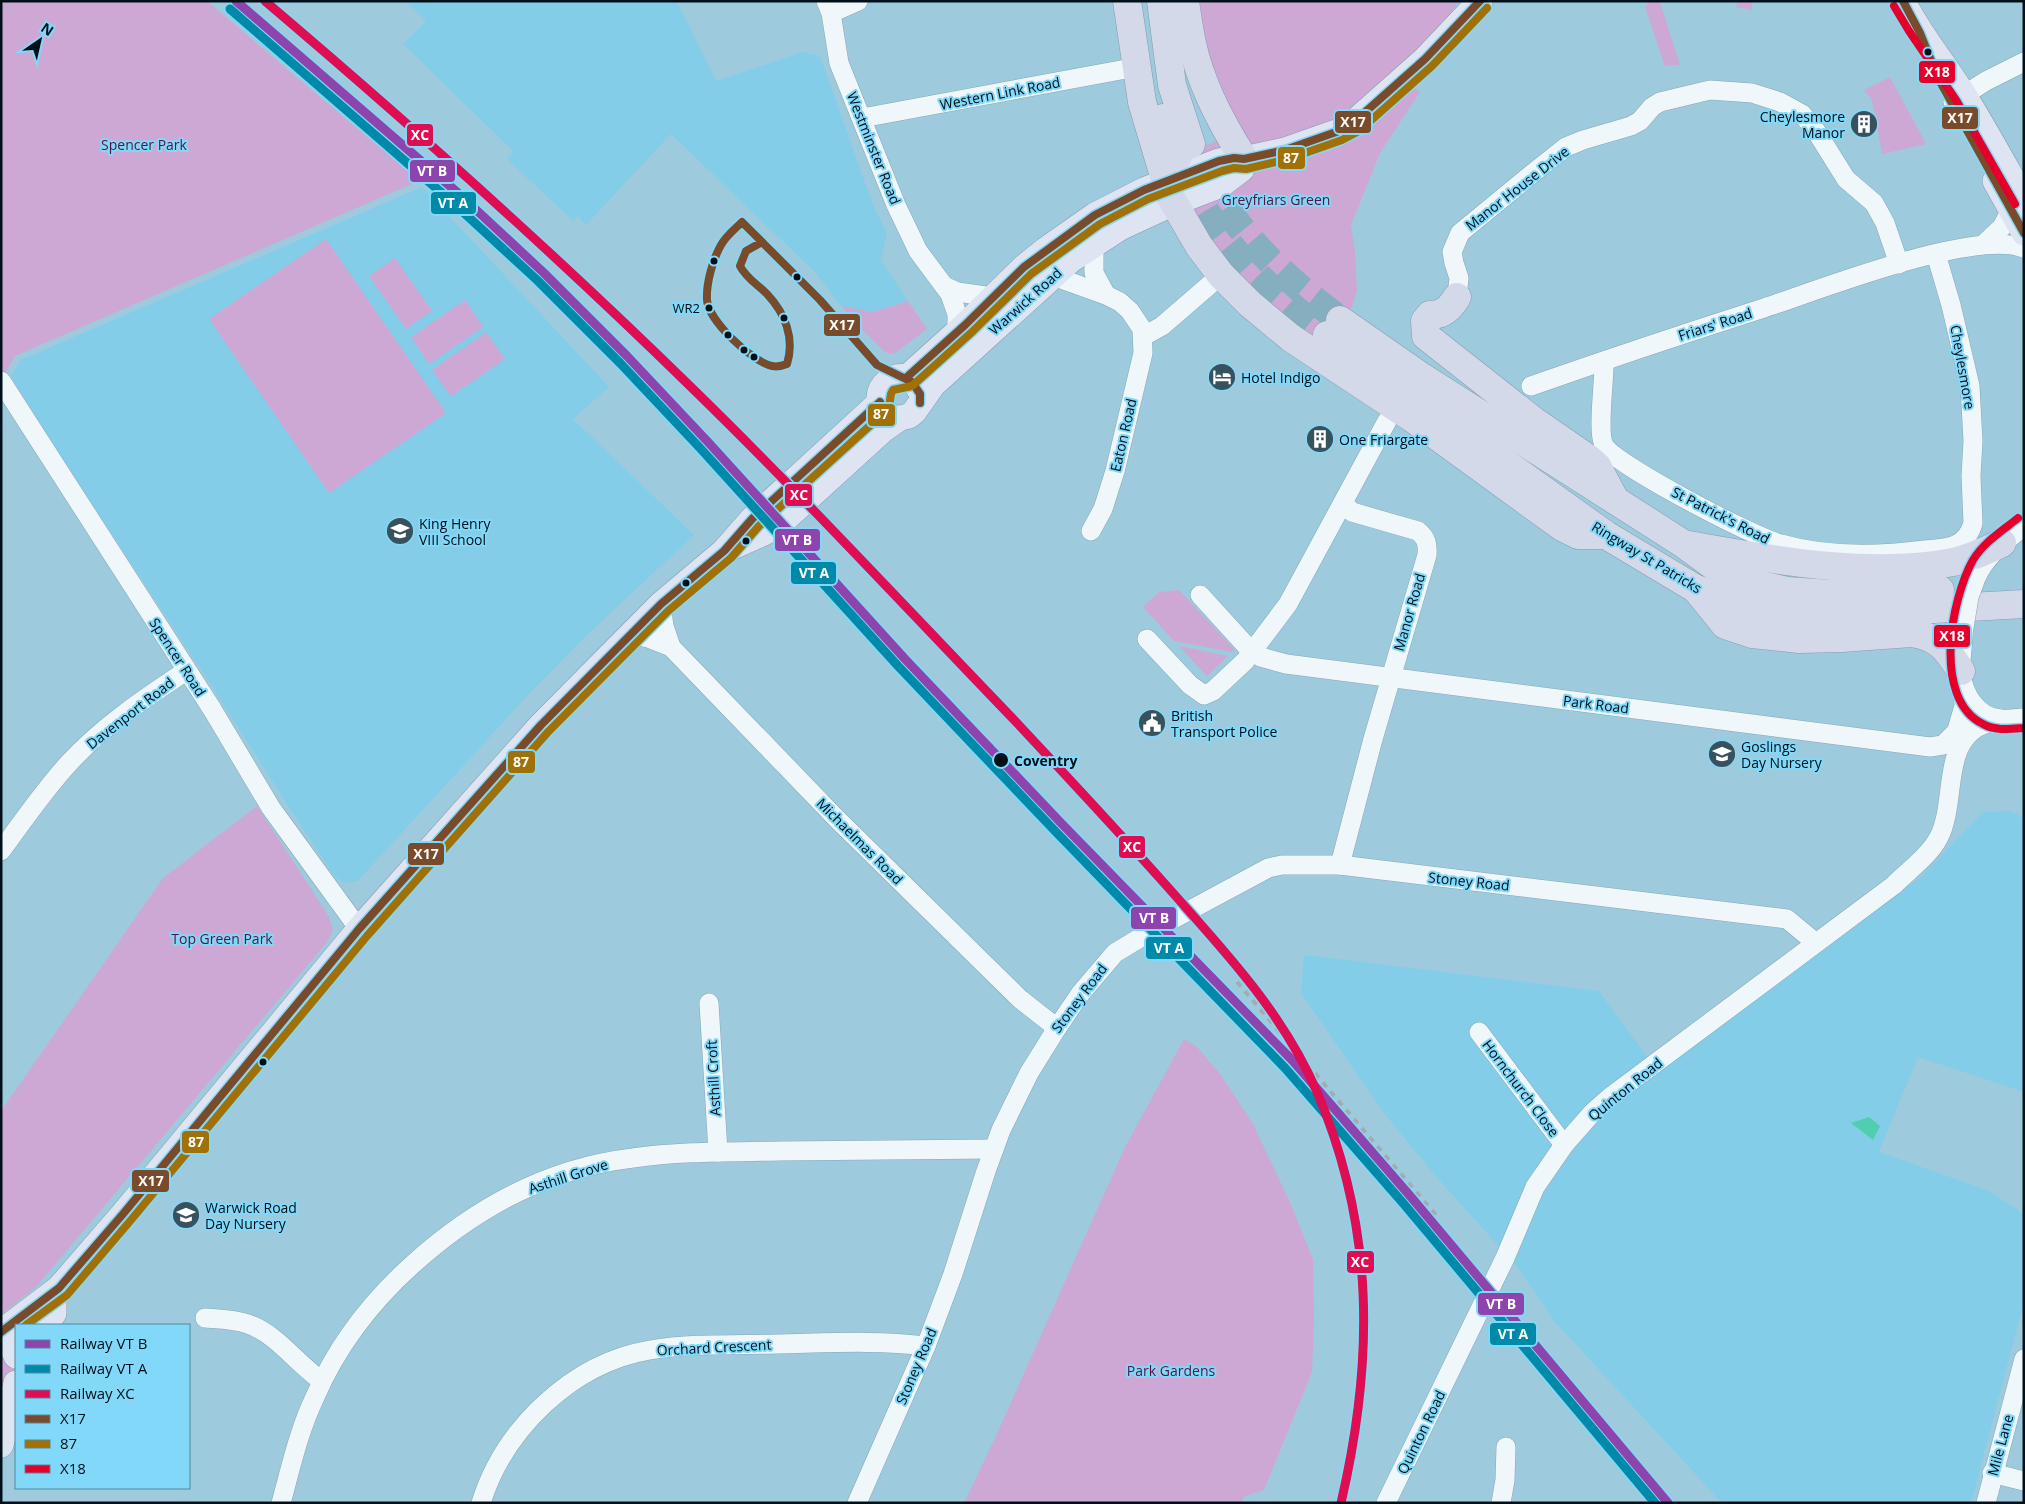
<svg xmlns="http://www.w3.org/2000/svg" width="2025" height="1504" font-family="'Open Sans',sans-serif">
	<style>
		.built { fill: #83cde9 }
		.green { fill: #cea8d4 }
		.water { fill: #4fcfad }
		.lines { fill: none; stroke-linecap: round; stroke-linejoin: round }
		.highway-tunnel { stroke: #85afbf; stroke-width: 28; stroke-dasharray: 28 14; stroke-linecap: butt }
		.minor-casing { stroke: #84a8b6; stroke-width: 20 }
		.major-casing { stroke: #859ab1; stroke-width: 26 }
		.highway-casing { stroke: #859ab1; stroke-width: 29 }
		.minor { stroke: #f0f7fa; stroke-width: 19 }
		.major { stroke: #dee4f1; stroke-width: 25 }
		.highway { stroke: #d3d9e9; stroke-width: 28 }
		.rail { stroke: #a3acb0; stroke-width: 4; stroke-dasharray: 6 6; stroke-linecap: butt }
		.minor-bridge-casing { stroke: #84a8b6; stroke-width: 20; stroke-linecap: butt }
		.minor-bridge { stroke: #f0f7fa; stroke-width: 19 }
		.bus-1-casing { stroke: #82d8f8; stroke-width: 11 }
		.bus-2-casing { stroke: #82d8f8; stroke-width: 11 }
		.bus-3-casing { stroke: #82d8f8; stroke-width: 11 }
		.bus-1 { stroke: #7a4b2a; stroke-width: 8 }
		.bus-2 { stroke: #a17108; stroke-width: 8 }
		.bus-3 { stroke: #e4002b; stroke-width: 8 }
		.rail-1-casing { stroke: #82d8f8; stroke-width: 12 }
		.rail-2-casing { stroke: #82d8f8; stroke-width: 12 }
		.rail-3-casing { stroke: #82d8f8; stroke-width: 12 }
		.rail-1 { stroke: #8e44ad; stroke-width: 9 }
		.rail-2 { stroke: #008aaa; stroke-width: 9 }
		.rail-3 { stroke: #df0d52; stroke-width: 9 }
		.bus-dot { fill: #000f18; stroke: #82d8f8; stroke-width: 2 }
		.labels { text-anchor: middle; dominant-baseline: central; stroke-width: 4; stroke-linejoin: round; paint-order: stroke }
		.bus-label { font-size: 13px; fill: #000f18; stroke: #82d8f8; text-anchor: end }
		.street-label { font-size: 14px; fill: #000f18; stroke: #82d8f8 }
		.poi-label { font-size: 14px; fill: #000f18; stroke: #82d8f8; text-anchor: start }
		.park-label { font-size: 14px; fill: #561340; stroke: #82d8f8 }
		.stop-label { font-size: 14px; font-weight: bold; fill: #000f18; stroke: #82d8f8; text-anchor: start }
		.line-badge { stroke: #82d8f8; stroke-width: 2 }
		.badge-label { font-size: 14px; text-anchor: middle; font-weight: bold; fill: #fff }
	</style>
	<rect width="100%" height="100%" fill="#9dcbdd"/>
	<g class="built">
		<polygon points="406,1 676,1 689,25 716,81 802,52 820,56 873,205 887,233 881,260 908,301 872,312 841,306 816,273 671,134 586,225 578,216 573,221 507,159 514,152 403,44 426,21"/>
		<polygon points="422,187 609,387 573,419 694,535 586,636 529,694 366,872 357,881 345,883 335,877 291,810 202,671 53,444 11,376 21,360"/>
		<polygon points="2010,811 2024,818 2024,1092 1918,1057 1879,1152 1987,1190 2024,1214 2024,1302 1971,1503 1722,1503 1555,1322 1519,1269 1432,1172 1384,1113 1301,993 1304,955 1599,991 1656,1069 1821,947 1922,876 1983,812"/>
	</g>
	<g class="green">
		<polygon points="1,1 207,1 419,181 15,356 1,380"/>
		<polygon points="1192,1 1460,1 1356,132 1383,115 1415,88 1420,92 1380,153 1351,225 1355,251 1357,291 1352,307 1321,342 1299,326 1284,318 1227,267 1165,161 1212,143 1231,133"/>
		<polygon points="1650,1 1660,2 1680,65 1665,66 1645,7"/>
		<polygon points="1738,1 1752,1 1752,10 1736,7"/>
		<polygon points="1890,77 1926,144 1882,154 1872,100 1864,90"/>
		<polygon points="326,239 446,413 329,493 209,319"/>
		<polygon points="395,258 432,311 406,329 369,276"/>
		<polygon points="465,300 483,327 429,364 411,337"/>
		<polygon points="908,301 927,329 895,353 890,354 885,352 861,329 841,306 872,312"/>
		<polygon points="486,332 505,359 451,396 432,370"/>
		<polygon points="1179,590 1235,650 1232,652 1174,641 1143,607 1159,592"/>
		<polygon points="1179,646 1228,656 1207,676"/>
		<polygon points="257,806 328,915 333,930 328,941 36,1287 1,1315 1,1111 163,878"/>
		<polygon points="1184,1039 1197,1047 1221,1075 1253,1124 1289,1200 1313,1259 1314,1319 1312,1372 1264,1490 1245,1496 1241,1503 964,1503 996,1436 1125,1147"/>
		<polygon points="1,1344 16,1356 16,1383 1,1445"/>
	</g>
	<polygon class="water" points="1869,1117 1880,1126 1873,1140 1851,1123"/>
	<g class="lines">
		<g class="highway-tunnel">
			<path d="M1185,174C1189,185 1196,195 1202,205C1235,261 1277,295 1327,335"/>
			<path d="M1226,208C1257,253 1296,287 1339,319"/>
		</g>
		<defs>
			<g id="minor">
				<polyline points="826,1 831,13 839,63 896,205 918,251 950,294 957,314 957,332"/>
				<polyline points="831,13 858,1"/>
				<polyline points="1953,102 1986,81 2024,62"/>
				<polyline points="862,118 1137,67"/>
				<polyline points="1094,243 1094,273 1106,295"/>
				<polyline points="1984,244 2002,227 2011,210"/>
				<polyline points="1042,272 1106,295 1120,302 1130,311 1142,329 1143,353 1115,471 1103,509 1091,531"/>
				<polyline points="944,286 957,292 993,297"/>
				<polyline points="1457,297 1459,278 1454,263 1452,252 1460,233 1533,173 1566,147 1583,140 1631,126 1640,121 1652,107 1660,102 1710,90 1752,93 1780,102 1802,114 1816,131 1846,179 1874,203 1885,223 1899,264"/>
				<polyline points="1144,336 1162,326 1221,275"/>
				<path d="M1604,361C1605,379 1596,435 1605,447C1620,467 1753,537 1781,544C1826,557 1878,556 1925,550C1934,549 1945,549 1955,545C1965,541 1970,534 1973,523L1971,476L1973,441L1970,386L1951,305L1936,254"/>
				<polyline points="1,381 212,709 271,808 359,929"/>
				<path d="M1531,386C1608,359 1686,333 1764,308C1819,290 1973,229 2024,248"/>
				<path d="M1976,578C1986,555 2005,542 2024,526"/>
				<polyline points="1200,595 1251,651 1261,657 1286,664 1930,747 1943,745 1956,732"/>
				<polyline points="661,604 664,626 671,647"/>
				<polyline points="631,634 648,638 671,647 837,819 1020,999 1057,1028"/>
				<path d="M1963,634C1963,646 1960,660 1961,672C1963,694 1977,717 2000,719C2008,720 2016,718 2024,718"/>
				<polyline points="1147,639 1190,685 1204,695 1213,691 1245,661 1288,604 1387,421"/>
				<polyline points="1953,744 1964,706 1963,685"/>
				<path d="M1,851C23,821 44,790 69,763C103,726 145,698 186,671"/>
				<path d="M1340,865L1373,739L1427,555C1428,543 1426,538 1418,531L1352,512L1343,503"/>
				<polyline points="709,1003 718,1152"/>
				<polyline points="1479,1032 1564,1145"/>
				<path d="M205,1318C219,1319 234,1319 248,1324C277,1334 297,1364 322,1381"/>
				<polyline points="1992,1473 2024,1481"/>
				<path d="M281,1503C291,1467 299,1430 315,1397C337,1346 371,1302 412,1265C475,1208 547,1168 633,1158C681,1151 731,1152 780,1151C851,1150 922,1149 994,1149"/>
				<path d="M481,1503C504,1429 572,1363 650,1350C692,1343 736,1345 778,1344C828,1343 877,1340 926,1346"/>
				<polyline points="857,1503 926,1346 953,1274 986,1171 1001,1130 1029,1073 1057,1028 1080,994 1115,953 1153,930 1268,868 1282,865 1340,865 1787,919 1816,943"/>
				<path d="M1386,1503L1505,1258L1535,1187L1564,1145L1593,1112L1610,1097L1894,885C1909,870 1929,856 1939,837C1955,806 1944,753 1972,731C1979,725 1991,722 2000,719"/>
				<polyline points="1501,1503 1505,1480 1506,1447"/>
				<polyline points="1986,1503 2024,1359"/>
			</g>
			<g id="major">
				<path d="M1903,1C1920,35 1944,63 1964,95C1985,129 2004,164 2024,199"/>
				<polyline points="1995,181 2024,233"/>
				<polyline points="906,378 965,325 1024,267 1045,250 1095,215 1144,190 1219,161 1234,158 1244,159 1285,150 1339,131 1354,122 1425,59 1480,1"/>
				<path d="M888,414C861,392 902,359 918,388"/>
				<polyline points="728,549 764,533 781,523 883,430 900,418 909,416 914,412 933,385 1071,260 1120,228 1174,203 1221,185 1242,169 1244,159"/>
				<polyline points="11,1325 9,1340 16,1356"/>
				<polyline points="46,1325 54,1313 54,1293"/>
				<polyline points="1,1332 59,1288 123,1214 359,929 541,725 661,604 724,551 752,519 880,402"/>
				<polyline points="1,1445 16,1383"/>
			</g>
			<g id="highway">
				<polyline points="1127,1 1142,102 1170,196 1199,246 1221,275 1250,304 1291,338 1412,418 1562,527 1578,535 1602,535"/>
				<polyline points="1161,1 1172,85 1191,144"/>
				<path d="M1185,1C1187,15 1189,30 1192,43C1200,82 1223,126 1244,159"/>
				<polyline points="1163,118 1178,156"/>
				<path d="M1457,297C1450,308 1444,315 1430,315L1425,321L1426,336L1534,421L1589,459L1597,466L1615,500"/>
				<polyline points="1340,320 1419,375 1682,543 1726,575 1743,581 1787,591 1831,594 1940,590"/>
				<polyline points="1327,335 1606,535 1696,589 1758,609 1815,613 1898,611 2024,604"/>
				<path d="M1689,545C1770,560 1871,578 1953,562C1969,559 1987,550 2002,543"/>
				<path d="M1696,589L1725,625L1752,634L1799,639L1842,638L1911,633C1938,636 1947,649 1961,671"/>
			</g>
		</defs>
		<use href="#minor" class="minor-casing"/>
		<use href="#major" class="major-casing"/>
		<use href="#highway" class="highway-casing"/>
		<use href="#minor" class="minor"/>
		<use href="#major" class="major"/>
		<use href="#highway" class="highway"/>
		<polyline class="rail" points="1237,982 1436,1215"/>
		<defs>
			<polyline id="minor-bridge" points="1963,634 1969,597 1976,578"/>
		</defs>
		<use href="#minor-bridge" class="minor-bridge-casing"/>
		<use href="#minor-bridge" class="minor-bridge"/>
		<defs>
			<g id="bus-1">
				<polyline points="1903,1 1920,33 1938,78 2024,233"/>
				<path d="M742,222L762,242L746,251L740,266C746,278 757,284 767,294C785,313 795,338 787,364C782,366 777,367 772,366C752,362 708,320 707,300C706,283 713,259 721,245C726,236 735,229 742,222Z"/>
				<polyline points="762,242 820,300 877,365 912,382 920,394 920,403"/>
				<polyline points="906,378 965,325 1024,267 1095,215 1144,190 1219,161 1234,158 1244,159 1285,150 1339,131 1354,122 1425,59 1480,1"/>
				<polyline points="1,1332 59,1288 123,1214 359,929 541,725 661,604 724,551 752,519 880,402"/>
			</g>
			<polyline id="bus-2" points="26,1325 67,1295 131,1220 367,936 548,732 668,611 731,558 759,526 875,421 889,407 891,394 893,390 912,386 972,332 1031,274 1100,224 1148,199 1222,171 1234,168 1246,169 1288,159 1342,140 1359,131 1432,66 1487,8"/>
			<g id="bus-3">
				<polyline points="1894,6 1909,31 1956,100 2015,204"/>
				<path d="M2018,518C2002,531 1984,542 1973,560C1951,599 1932,699 1983,724C1995,731 2010,729 2024,728"/>
			</g>
		</defs>
		<use href="#bus-1" class="bus-1-casing"/>
		<use href="#bus-2" class="bus-2-casing"/>
		<use href="#bus-3" class="bus-3-casing"/>
		<use href="#bus-1" class="bus-1"/>
		<use href="#bus-2" class="bus-2"/>
		<use href="#bus-3" class="bus-3"/>
		<defs>
			<polyline id="rail-1" points="236,1 458,193 544,273 627,356 708,442 905,659 1063,825 1293,1061 1411,1197 1668,1503"/>
			<polyline id="rail-2" points="230,9 451,201 537,280 620,363 700,448 898,666 1056,832 1285,1068 1403,1203 1655,1503"/>
			<path id="rail-3" d="M265,1C411,125 554,253 691,387C803,496 909,611 1017,723C1075,785 1132,846 1188,910C1238,966 1287,1022 1317,1092C1375,1228 1374,1361 1341,1503"/>
		</defs>
		<use href="#rail-1" class="rail-1-casing"/>
		<use href="#rail-2" class="rail-2-casing"/>
		<use href="#rail-3" class="rail-3-casing"/>
		<use href="#rail-1" class="rail-1"/>
		<use href="#rail-2" class="rail-2"/>
		<use href="#rail-3" class="rail-3"/>
	</g>
	<defs>
		<symbol id="building-disc" viewBox="-11 -11 22 22"><circle r="9.5" fill="#37515d" stroke="#82d8f8"/><path d="M-4-6H4V6H1V3H-1V6H-4ZM-2.5-4.3h1.7v1.8h-1.7ZM.8-4.3h1.7v1.8H.8ZM-2.5-1h1.7V.8h-1.7ZM.8-1h1.7V.8H.8Z" fill="#fff"/></symbol>
		<symbol id="hotel-disc" viewBox="-11 -11 22 22"><circle r="9.5" fill="#37515d" stroke="#82d8f8"/><path d="M-6-4.5h1.5V1H6V5H4.5V3h-9V5H-6ZM-4 0a1.8 1.8 0 1 1 3.6 0ZM.5 0V-2.5h3Q6-2.5 6 0Z" fill="#fff"/></symbol>
		<symbol id="school-disc" viewBox="-11 -11 22 22"><circle r="9.5" fill="#37515d" stroke="#82d8f8"/><path d="M0-5L7-2L0 1L-7-2ZM-4 1L0 2.5L4 1V4Q0 6-4 4Z" fill="#fff"/></symbol>
		<symbol id="civic-disc" viewBox="-11 -11 22 22"><circle r="9.5" fill="#37515d" stroke="#82d8f8"/><path d="M-.6-6.5H3V-4.5H.6V-3L4-1V1h2V6H-6V1h2V-1L-.6-3ZM-1.2 2.5V6h2.4V2.5Z" fill="#fff"/></symbol>
	</defs>
	<g fill-rule="evenodd">
		<use href="#building-disc" x="1848" y="108" width="32" height="32"/>
		<use href="#hotel-disc" x="1206" y="361" width="32" height="32"/>
		<use href="#building-disc" x="1304" y="423" width="32" height="32"/>
		<use href="#school-disc" x="384" y="515" width="32" height="32"/>
		<use href="#civic-disc" x="1136" y="707" width="32" height="32"/>
		<use href="#school-disc" x="1706" y="738" width="32" height="32"/>
		<use href="#school-disc" x="170" y="1199" width="32" height="32"/>
	</g>
	<g class="bus-dot">
		<circle cx="1928" cy="52" r="4.5"/>
		<circle cx="714" cy="261" r="4.5"/>
		<circle cx="797" cy="277" r="4.5"/>
		<circle cx="709" cy="308" r="4.5"/>
		<circle cx="784" cy="318" r="4.5"/>
		<circle cx="728" cy="335" r="4.5"/>
		<circle cx="744" cy="350" r="4.5"/>
		<circle cx="754" cy="357" r="4.5"/>
		<circle cx="746" cy="541" r="4.5"/>
		<circle cx="686" cy="583" r="4.5"/>
		<circle cx="1001" cy="760" r="8"/>
		<circle cx="263" cy="1062" r="4.5"/>
	</g>
	<g class="labels">
		<g class="bus-label">
			<text x="700" y="308">WR2</text>
		</g>
		<g class="street-label">
			<text transform="translate(1000 93) rotate(-11)">Western Link Road</text>
			<text transform="translate(874 148) rotate(68)">Westminster Road</text>
			<text transform="translate(1517 188) rotate(-38)">Manor House Drive</text>
			<text transform="translate(1025 301) rotate(-42)">Warwick Road</text>
			<text transform="translate(1715 324) rotate(-18)">Friars' Road</text>
			<text transform="translate(1963 367) rotate(80)">Cheylesmore</text>
			<text transform="translate(1123 435) rotate(-77)">Eaton Road</text>
			<text transform="translate(1721 515) rotate(27)">St Patrick's Road</text>
			<text transform="translate(1647 557) rotate(31)">Ringway St Patricks</text>
			<text transform="translate(1409 612) rotate(-74)">Manor Road</text>
			<text transform="translate(178 657) rotate(57)">Spencer Road</text>
			<text transform="translate(1596 704) rotate(7)">Park Road</text>
			<text transform="translate(130 713) rotate(-38)">Davenport Road</text>
			<text transform="translate(860 841) rotate(45)">Michaelmas Road</text>
			<text transform="translate(1469 881) rotate(6)">Stoney Road</text>
			<text transform="translate(1079 998) rotate(-53)">Stoney Road</text>
			<text transform="translate(713 1078) rotate(-93)">Asthill Croft</text>
			<text transform="translate(1521 1088) rotate(53)">Hornchurch Close</text>
			<text transform="translate(1625 1089) rotate(-39)">Quinton Road</text>
			<text transform="translate(568 1176) rotate(-18)">Asthill Grove</text>
			<text transform="translate(714 1347) rotate(-3)">Orchard Crescent</text>
			<text transform="translate(916 1366) rotate(-67)">Stoney Road</text>
			<text transform="translate(1421 1432) rotate(-64)">Quinton Road</text>
			<text transform="translate(2000 1445) rotate(-75)">Mile Lane</text>
		</g>
		<g class="poi-label">
			<text x="1845" y="116" text-anchor="end">Cheylesmore<tspan x="1845" dy="16">Manor</tspan></text>
			<text x="1241" y="377">Hotel Indigo</text>
			<text x="1339" y="439">One Friargate</text>
			<text x="419" y="523">King Henry<tspan x="419" dy="16">VIII School</tspan></text>
			<text x="1171" y="715">British<tspan x="1171" dy="16">Transport Police</tspan></text>
			<text x="1741" y="746">Goslings<tspan x="1741" dy="16">Day Nursery</tspan></text>
			<text x="205" y="1207">Warwick Road<tspan x="205" dy="16">Day Nursery</tspan></text>
		</g>
		<g class="park-label">
			<text x="144" y="144">Spencer Park</text>
			<text x="1276" y="199">Greyfriars Green</text>
			<text x="222" y="938">Top Green Park</text>
			<text x="1171" y="1370">Park Gardens</text>
		</g>
		<g class="stop-label">
			<text x="1014" y="760">Coventry</text>
		</g>
	</g>
	<g class="line-badge">
		<rect x="1918" y="60" width="38" height="24" rx="5" fill="#e4002b"/>
		<rect x="1941" y="106" width="38" height="24" rx="5" fill="#7a4b2a"/>
		<rect x="1334" y="110" width="38" height="24" rx="5" fill="#7a4b2a"/>
		<rect x="406" y="123" width="28" height="24" rx="5" fill="#df0d52"/>
		<rect x="1277" y="146" width="29" height="24" rx="5" fill="#a17108"/>
		<rect x="409" y="159" width="47" height="24" rx="5" fill="#8e44ad"/>
		<rect x="430" y="191" width="47" height="24" rx="5" fill="#008aaa"/>
		<rect x="823" y="313" width="38" height="24" rx="5" fill="#7a4b2a"/>
		<rect x="867" y="403" width="29" height="24" rx="5" fill="#a17108"/>
		<rect x="784" y="483" width="29" height="24" rx="5" fill="#df0d52"/>
		<rect x="774" y="528" width="47" height="24" rx="5" fill="#8e44ad"/>
		<rect x="790" y="561" width="47" height="24" rx="5" fill="#008aaa"/>
		<rect x="1933" y="624" width="38" height="24" rx="5" fill="#e4002b"/>
		<rect x="507" y="750" width="29" height="24" rx="5" fill="#a17108"/>
		<rect x="1118" y="835" width="28" height="24" rx="5" fill="#df0d52"/>
		<rect x="407" y="842" width="38" height="24" rx="5" fill="#7a4b2a"/>
		<rect x="1130" y="906" width="47" height="24" rx="5" fill="#8e44ad"/>
		<rect x="1145" y="936" width="48" height="24" rx="5" fill="#008aaa"/>
		<rect x="181" y="1130" width="29" height="24" rx="5" fill="#a17108"/>
		<rect x="131" y="1169" width="39" height="24" rx="5" fill="#7a4b2a"/>
		<rect x="1346" y="1250" width="29" height="24" rx="5" fill="#df0d52"/>
		<rect x="1477" y="1292" width="48" height="24" rx="5" fill="#8e44ad"/>
		<rect x="1489" y="1322" width="48" height="24" rx="5" fill="#008aaa"/>
	</g>
	<g class="badge-label">
		<text x="1937" y="77">X18</text>
		<text x="1960" y="123">X17</text>
		<text x="1353" y="127">X17</text>
		<text x="420" y="140">XC</text>
		<text x="1291" y="163">87</text>
		<text x="432" y="176">VT B</text>
		<text x="453" y="208">VT A</text>
		<text x="842" y="330">X17</text>
		<text x="881" y="419">87</text>
		<text x="799" y="500">XC</text>
		<text x="797" y="545">VT B</text>
		<text x="814" y="578">VT A</text>
		<text x="1952" y="641">X18</text>
		<text x="521" y="767">87</text>
		<text x="1132" y="852">XC</text>
		<text x="426" y="859">X17</text>
		<text x="1154" y="923">VT B</text>
		<text x="1169" y="953">VT A</text>
		<text x="196" y="1147">87</text>
		<text x="151" y="1186">X17</text>
		<text x="1360" y="1267">XC</text>
		<text x="1501" y="1309">VT B</text>
		<text x="1513" y="1339">VT A</text>
	</g>
	<rect width="2025" height="1504" fill="none" stroke="#000f18" stroke-width="5"/>
	<rect x="15" y="1324" width="175" height="165" fill="#82d8f8" stroke="#4e889e"/>
	<rect x="25" y="1340" width="25" height="8" fill="#8e44ad" stroke="#4e889e"/>
	<text x="60" y="1349" font-size="15" fill="#000f18">Railway VT B</text>
	<rect x="25" y="1365" width="25" height="8" fill="#008aaa" stroke="#4e889e"/>
	<text x="60" y="1374" font-size="15" fill="#000f18">Railway VT A</text>
	<rect x="25" y="1390" width="25" height="8" fill="#df0d52" stroke="#4e889e"/>
	<text x="60" y="1399" font-size="15" fill="#000f18">Railway XC</text>
	<rect x="25" y="1415" width="25" height="8" fill="#7a4b2a" stroke="#4e889e"/>
	<text x="60" y="1424" font-size="15" fill="#000f18">X17</text>
	<rect x="25" y="1440" width="25" height="8" fill="#a17108" stroke="#4e889e"/>
	<text x="60" y="1449" font-size="15" fill="#000f18">87</text>
	<rect x="25" y="1465" width="25" height="8" fill="#e4002b" stroke="#4e889e"/>
	<text x="60" y="1474" font-size="15" fill="#000f18">X18</text>
	<g transform="translate(40 40) rotate(34)" stroke="#82d8f8" stroke-width="4" paint-order="stroke">
	<path d="M0-4L9 19L0 12L-9 19Z" fill="#000f18"/>
	<text y="-8" font-size="14" font-weight="bold" text-anchor="middle" fill="#000f18">N</text>
	</g>
</svg>
